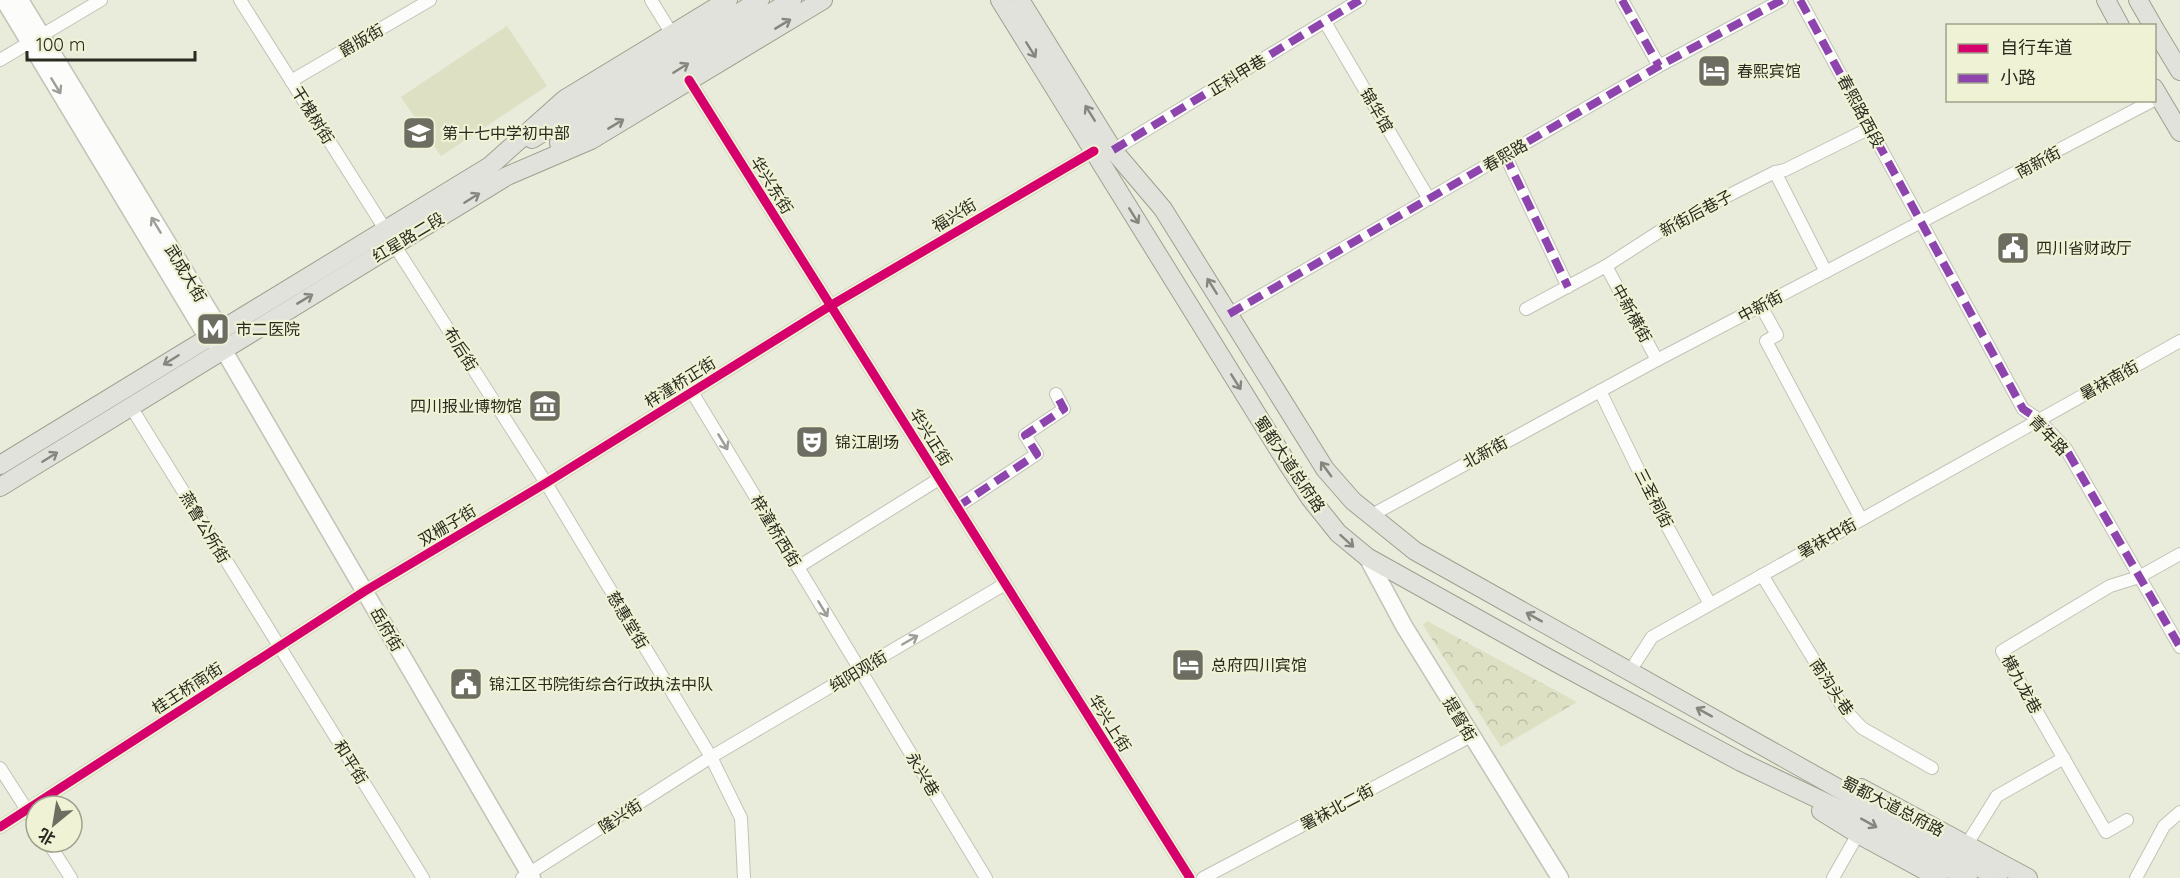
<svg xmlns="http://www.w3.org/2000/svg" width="2180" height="878" font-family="Quicksand,'Noto Sans SC',sans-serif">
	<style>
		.park { fill: url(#park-crowns) }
		.pitch { fill: #dde0c3 }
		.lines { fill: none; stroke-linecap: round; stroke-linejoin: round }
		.street-casing { stroke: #c2c3b7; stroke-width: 14 }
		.secondary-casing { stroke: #c2c3b7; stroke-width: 19 }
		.primary-casing { stroke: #9fa08f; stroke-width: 20 }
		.street { stroke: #fcfcfa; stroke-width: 12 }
		.secondary { stroke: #fcfcfa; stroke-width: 16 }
		.primary { stroke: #e1e2db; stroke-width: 18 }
		.quiet { stroke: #8e44ad; stroke-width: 8; stroke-dasharray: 15 8; stroke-linecap: butt }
		.cycleway-casing { stroke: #eff2d4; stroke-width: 13 }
		.cycleway { stroke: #d6006c; stroke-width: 9 }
		.oneway { stroke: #86867e }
		.oneway2 { stroke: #9e9e98 }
		.labels { text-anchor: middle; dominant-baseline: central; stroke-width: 4.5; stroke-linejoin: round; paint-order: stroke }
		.street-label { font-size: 16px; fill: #2a2b20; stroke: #eff2d4 }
		.poi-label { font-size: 16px; fill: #2a2b20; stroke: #eff2d4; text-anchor: start }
	</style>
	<defs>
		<pattern id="park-crowns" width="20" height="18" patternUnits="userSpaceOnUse" patternTransform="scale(1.5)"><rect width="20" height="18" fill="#dde0c3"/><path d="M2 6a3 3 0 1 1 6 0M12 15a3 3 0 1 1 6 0" fill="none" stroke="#bec0a7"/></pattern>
	</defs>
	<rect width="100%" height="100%" fill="#e9ebdb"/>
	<polygon class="park" points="1427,621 1577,702 1501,747 1423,625"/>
	<polygon class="pitch" points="507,26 547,86 441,156 401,97"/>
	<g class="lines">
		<defs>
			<g id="street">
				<polyline points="240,0 385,229"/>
				<polyline points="651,0 672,34"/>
				<polyline points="1622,0 1659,66"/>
				<polyline points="1800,0 2023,409 2038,419 2066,449 2180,647"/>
				<polyline points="1325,22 1429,199"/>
				<polyline points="0,60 101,0"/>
				<polyline points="689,80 1190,878"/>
				<polyline points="291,81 430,0"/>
				<polyline points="1113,150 1360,0"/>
				<polyline points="1505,155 1568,287"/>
				<polyline points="1775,172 1826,272"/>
				<polyline points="395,246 546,483 711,757 741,818 744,878"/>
				<polyline points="1606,266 1657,360"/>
				<polyline points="1761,306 1777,335 1766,341 1861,519"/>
				<polyline points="1526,309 1606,266 1668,226 1775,172 1785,170 1870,128"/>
				<polyline points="1229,314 1659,66 1782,0"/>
				<polyline points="1600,391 1655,504 1710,604"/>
				<polyline points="692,392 986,878"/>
				<polyline points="131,407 423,878"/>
				<polyline points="957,507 1037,454 1025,435 1064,409 1056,394"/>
				<polyline points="1370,516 1657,360 2154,100"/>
				<polyline points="798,567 939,479"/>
				<polyline points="1762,575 1844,709 1862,728 1932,768"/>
				<polyline points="1630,671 1652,637 2180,341"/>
				<polyline points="0,768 36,824"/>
				<polyline points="2127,820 2106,832 2002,651 2110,586 2139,577 2180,554"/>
				<polyline points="0,827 365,591 546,483 830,306 1094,151"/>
				<polyline points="48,842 71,878"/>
				<polyline points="1967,844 1997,796 2064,758"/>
				<polyline points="522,878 711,757 1005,584"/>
				<polyline points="1203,878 1471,736"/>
				<polyline points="1833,878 1858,834"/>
				<polyline points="2136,878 2164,826 2180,812"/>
			</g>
			<g id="secondary">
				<polyline points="4,0 207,337 218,345"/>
				<polyline points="20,0 220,329 223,349 532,878"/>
				<polyline points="1367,557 1404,626 1560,878"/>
			</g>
			<g id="primary">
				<polyline points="1000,0 1287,463 1310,498 1338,533 1367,557 1555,662 1741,762 1858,818 1968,878"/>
				<polyline points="1020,0 1113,150 1163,209 1325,469 1353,501 1415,551 1998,878"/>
				<polyline points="2106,0 2120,26"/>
				<polyline points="2138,0 2153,26"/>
				<polyline points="2154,28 2180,71"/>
				<polyline points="2154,88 2180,132"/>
				<polyline points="532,139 760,0"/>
				<polyline points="559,143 792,0"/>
				<polyline points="0,465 490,166 565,99 728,0"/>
				<polyline points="0,487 507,176 591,140 823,0"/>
				<polyline points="1861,788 2028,878"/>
				<polyline points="1821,811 1858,834 1939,878"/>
			</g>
		</defs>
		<use href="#street" class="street-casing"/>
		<use href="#secondary" class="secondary-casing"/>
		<use href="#primary" class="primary-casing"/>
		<use href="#street" class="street"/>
		<use href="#secondary" class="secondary"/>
		<use href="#primary" class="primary"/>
		<g class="quiet">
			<polyline points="1622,0 1659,66"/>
			<polyline points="1800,0 2023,409 2038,419 2066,449 2180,647"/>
			<polyline points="1113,150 1360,0"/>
			<polyline points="1505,155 1568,287"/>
			<polyline points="1229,314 1659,66 1782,0"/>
			<polyline points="957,507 1037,454 1025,435 1064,409 1056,394"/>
		</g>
		<defs>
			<g id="cycleway">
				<polyline points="689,80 1190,878"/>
				<polyline points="0,827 365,591 546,483 830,306 1094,151"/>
			</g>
		</defs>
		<use href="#cycleway" class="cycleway-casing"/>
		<use href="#cycleway" class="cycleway"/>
	</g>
	<defs><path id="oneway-shaft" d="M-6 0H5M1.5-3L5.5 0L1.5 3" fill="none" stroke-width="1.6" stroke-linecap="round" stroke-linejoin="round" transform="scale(1.5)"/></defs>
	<g class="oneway">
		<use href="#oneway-shaft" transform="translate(783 24) rotate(-31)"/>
		<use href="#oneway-shaft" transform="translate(1031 50) rotate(58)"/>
		<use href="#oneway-shaft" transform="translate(681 68) rotate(-32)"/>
		<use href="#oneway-shaft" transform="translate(1090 113) rotate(-122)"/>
		<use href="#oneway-shaft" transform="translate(616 124) rotate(-31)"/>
		<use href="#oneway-shaft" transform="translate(472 198) rotate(-32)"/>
		<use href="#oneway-shaft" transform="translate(1134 216) rotate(58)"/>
		<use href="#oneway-shaft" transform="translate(1212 286) rotate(-122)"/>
		<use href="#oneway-shaft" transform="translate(305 299) rotate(-31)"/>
		<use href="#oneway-shaft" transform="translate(171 360) rotate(148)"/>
		<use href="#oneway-shaft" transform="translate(1236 382) rotate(58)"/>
		<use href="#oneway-shaft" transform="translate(50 457) rotate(-32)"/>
		<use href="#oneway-shaft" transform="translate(1326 469) rotate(-126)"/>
		<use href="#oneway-shaft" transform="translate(1347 541) rotate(42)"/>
		<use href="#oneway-shaft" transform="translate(1534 617) rotate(-151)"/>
		<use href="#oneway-shaft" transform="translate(1704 712) rotate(-151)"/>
		<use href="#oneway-shaft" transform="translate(1869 823) rotate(29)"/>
	</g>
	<g class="oneway2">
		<use href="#oneway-shaft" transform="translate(56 86) rotate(59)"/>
		<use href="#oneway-shaft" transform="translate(156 225) rotate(-121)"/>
		<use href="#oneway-shaft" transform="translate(723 442) rotate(59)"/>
		<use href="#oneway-shaft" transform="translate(823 609) rotate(59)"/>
		<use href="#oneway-shaft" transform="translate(910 640) rotate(-30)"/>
	</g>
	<defs>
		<symbol id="hotel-square" viewBox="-11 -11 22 22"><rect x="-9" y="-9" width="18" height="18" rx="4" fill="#6d6e61" stroke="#eff2d4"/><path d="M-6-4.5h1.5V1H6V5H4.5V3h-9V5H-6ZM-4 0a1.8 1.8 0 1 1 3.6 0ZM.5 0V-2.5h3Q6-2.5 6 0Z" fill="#fff"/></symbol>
		<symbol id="school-square" viewBox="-11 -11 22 22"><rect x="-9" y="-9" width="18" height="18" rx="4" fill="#6d6e61" stroke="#eff2d4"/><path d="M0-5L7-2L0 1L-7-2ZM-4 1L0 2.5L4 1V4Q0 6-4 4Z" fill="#fff"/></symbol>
		<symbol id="civic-square" viewBox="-11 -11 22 22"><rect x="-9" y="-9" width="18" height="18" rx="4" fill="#6d6e61" stroke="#eff2d4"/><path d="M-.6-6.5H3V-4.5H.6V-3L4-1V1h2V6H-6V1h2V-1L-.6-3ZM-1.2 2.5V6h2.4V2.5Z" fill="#fff"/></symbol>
		<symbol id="metro-square" viewBox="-11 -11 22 22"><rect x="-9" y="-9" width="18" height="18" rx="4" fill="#6d6e61" stroke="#eff2d4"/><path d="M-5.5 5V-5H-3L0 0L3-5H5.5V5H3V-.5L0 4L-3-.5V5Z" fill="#fff"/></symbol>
		<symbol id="museum-square" viewBox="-11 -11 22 22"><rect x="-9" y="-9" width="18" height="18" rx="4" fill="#6d6e61" stroke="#eff2d4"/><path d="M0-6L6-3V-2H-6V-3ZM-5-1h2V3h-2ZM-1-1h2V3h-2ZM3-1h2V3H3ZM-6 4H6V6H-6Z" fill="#fff"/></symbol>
		<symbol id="theatre-square" viewBox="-11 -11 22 22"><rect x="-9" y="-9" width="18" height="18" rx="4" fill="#6d6e61" stroke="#eff2d4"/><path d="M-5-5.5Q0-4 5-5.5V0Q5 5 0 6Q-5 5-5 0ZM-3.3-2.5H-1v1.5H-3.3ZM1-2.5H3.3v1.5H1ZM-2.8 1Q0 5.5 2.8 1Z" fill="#fff"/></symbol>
	</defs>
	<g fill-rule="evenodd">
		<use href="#hotel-square" x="1695" y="52" width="38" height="38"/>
		<use href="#school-square" x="400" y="114" width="38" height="38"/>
		<use href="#civic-square" x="1994" y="229" width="38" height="38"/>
		<use href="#metro-square" x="194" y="310" width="38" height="38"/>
		<use href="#museum-square" x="526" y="387" width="38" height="38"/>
		<use href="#theatre-square" x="793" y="423" width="38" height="38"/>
		<use href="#hotel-square" x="1169" y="646" width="38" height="38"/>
		<use href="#civic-square" x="447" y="665" width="38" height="38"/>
	</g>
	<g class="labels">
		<g class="street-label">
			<text transform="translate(361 40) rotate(-30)">爵版街</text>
			<text transform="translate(1237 75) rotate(-31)">正科甲巷</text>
			<text transform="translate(1377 110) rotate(60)">锦华馆</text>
			<text transform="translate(1861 111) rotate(62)">春熙路西段</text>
			<text transform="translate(313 115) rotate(58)">干槐树街</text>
			<text transform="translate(1505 155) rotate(-30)">春熙路</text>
			<text transform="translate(2038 162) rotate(-28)">南新街</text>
			<text transform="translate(772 185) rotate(58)">华兴东街</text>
			<text transform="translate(1696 213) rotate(-28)">新街后巷子</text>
			<text transform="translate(954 215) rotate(-31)">福兴街</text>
			<text transform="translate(408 237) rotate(-31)">红星路二段</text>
			<text transform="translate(186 273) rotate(59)">武成大街</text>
			<text transform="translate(1760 306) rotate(-28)">中新街</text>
			<text transform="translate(1632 313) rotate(61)">中新横街</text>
			<text transform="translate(461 349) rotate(58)">布后街</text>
			<text transform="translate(2109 380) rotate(-29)">暑袜南街</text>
			<text transform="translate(680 382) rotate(-32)">梓潼桥正街</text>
			<text transform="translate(2049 435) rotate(46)">青年路</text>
			<text transform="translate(931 437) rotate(58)">华兴正街</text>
			<text transform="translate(1485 452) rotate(-28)">北新街</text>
			<text transform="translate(1290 464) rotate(56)">蜀都大道总府路</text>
			<text transform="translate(1654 498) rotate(63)">三圣祠街</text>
			<text transform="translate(447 525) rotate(-31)">双栅子街</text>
			<text transform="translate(205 527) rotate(59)">燕鲁公所街</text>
			<text transform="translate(776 531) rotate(59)">梓潼桥西街</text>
			<text transform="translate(1827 538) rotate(-29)">署袜中街</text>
			<text transform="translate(628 620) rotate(59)">慈惠堂街</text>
			<text transform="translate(387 629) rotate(60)">岳府街</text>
			<text transform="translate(858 671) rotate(-31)">纯阳观街</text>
			<text transform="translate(2022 684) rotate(61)">横九龙巷</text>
			<text transform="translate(1832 687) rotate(56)">南沟头巷</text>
			<text transform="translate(187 688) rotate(-33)">桂王桥南街</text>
			<text transform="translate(1460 719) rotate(59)">提督街</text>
			<text transform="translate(1110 723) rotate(58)">华兴上街</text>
			<text transform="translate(351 762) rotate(58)">和平街</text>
			<text transform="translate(923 774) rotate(59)">永兴巷</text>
			<text transform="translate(1893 806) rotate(27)">蜀都大道总府路</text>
			<text transform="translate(1337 807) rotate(-28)">署袜北二街</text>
			<text transform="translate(620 816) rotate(-33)">隆兴街</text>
		</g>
		<g class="poi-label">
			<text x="1737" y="71">春熙宾馆</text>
			<text x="442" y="133">第十七中学初中部</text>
			<text x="2036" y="248">四川省财政厅</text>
			<text x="236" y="329">市二医院</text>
			<text x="522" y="406" text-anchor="end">四川报业博物馆</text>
			<text x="835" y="442">锦江剧场</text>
			<text x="1211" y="665">总府四川宾馆</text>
			<text x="489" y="684">锦江区书院街综合行政执法中队</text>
		</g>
	</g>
	<rect x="1946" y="24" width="210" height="78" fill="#eff2d4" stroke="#a0a28c" stroke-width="1.5"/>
	<rect x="1958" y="44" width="30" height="9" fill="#d6006c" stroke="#a0a28c" stroke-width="1.5"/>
	<text x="2000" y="54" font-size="18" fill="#2a2b20">自行车道</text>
	<rect x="1958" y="74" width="30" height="9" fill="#8e44ad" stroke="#a0a28c" stroke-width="1.5"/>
	<text x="2000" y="84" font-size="18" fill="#2a2b20">小路</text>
	<g transform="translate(54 824) rotate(210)"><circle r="28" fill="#eff2d4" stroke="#a0a28c" stroke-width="1.5"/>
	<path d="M0-4.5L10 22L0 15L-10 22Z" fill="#6d6e61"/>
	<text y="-9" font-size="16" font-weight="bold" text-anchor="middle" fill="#2a2b20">北</text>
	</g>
	<path d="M27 51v9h168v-9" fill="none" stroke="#2a2b20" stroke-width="3"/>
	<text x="36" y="51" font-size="18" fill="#2a2b20" stroke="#eff2d4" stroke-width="4.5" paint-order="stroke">100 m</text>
</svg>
